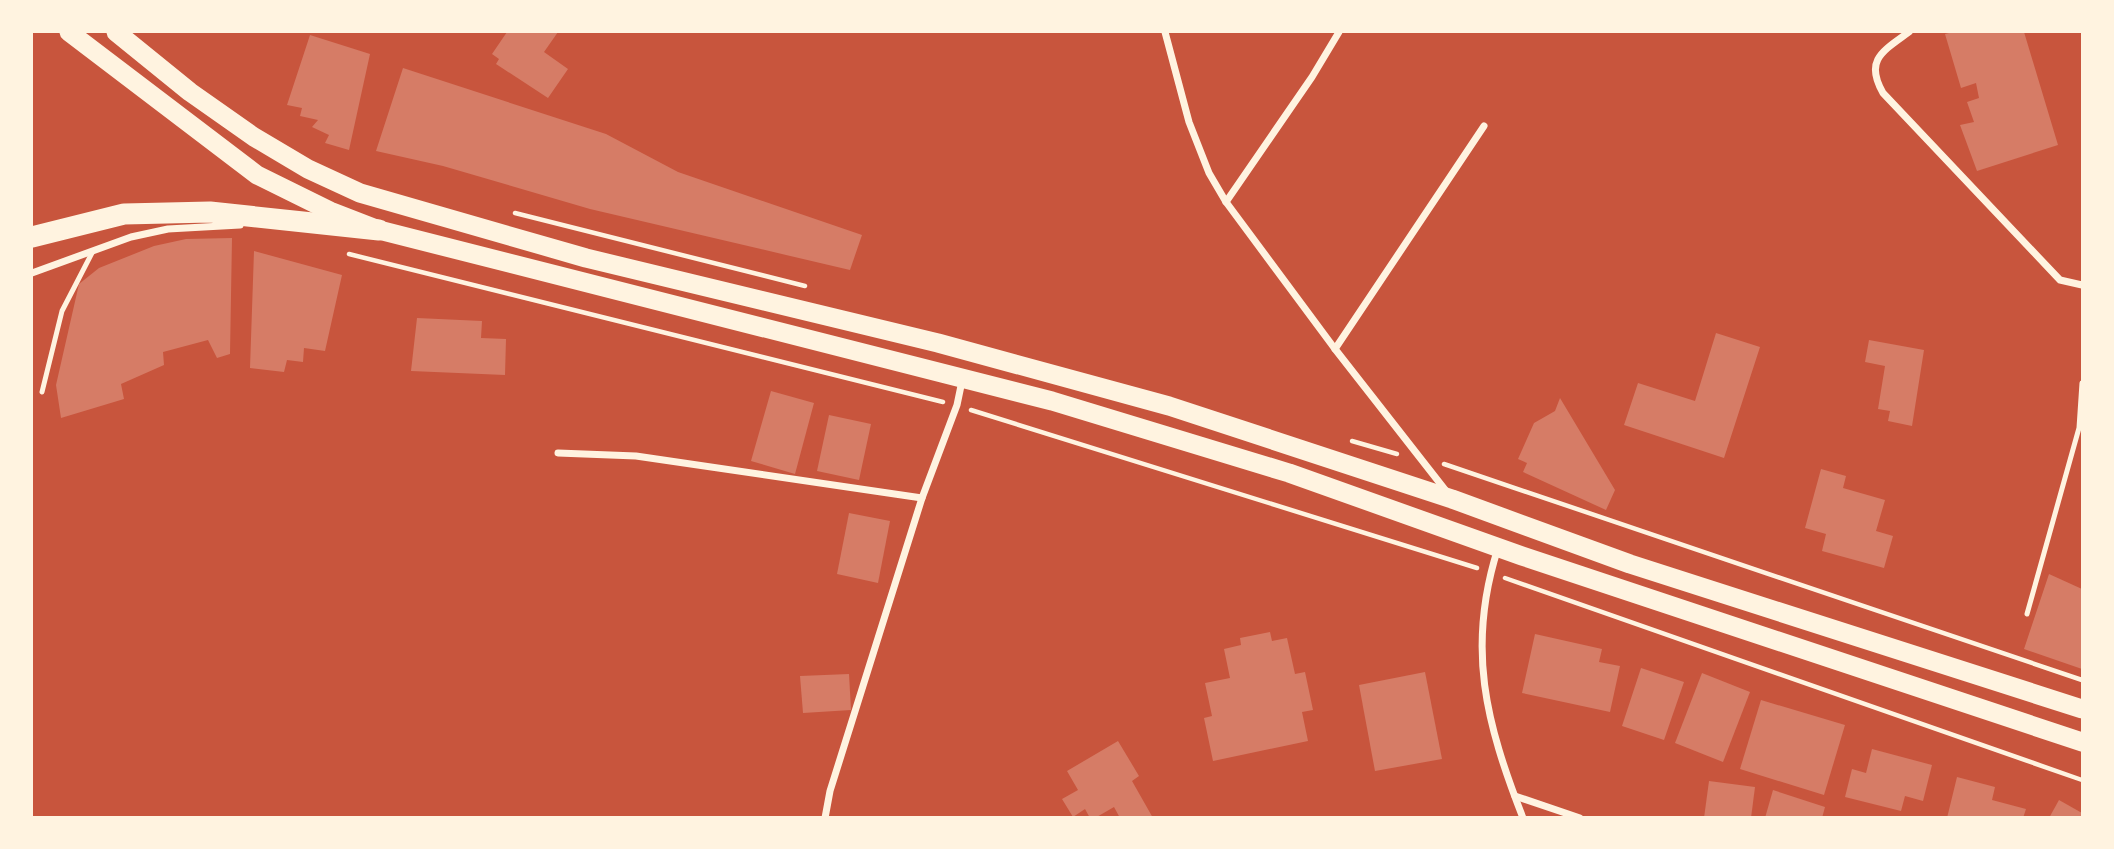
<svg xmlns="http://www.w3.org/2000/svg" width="2114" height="849" font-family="'Open Sans',sans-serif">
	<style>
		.building { fill: #d67c66 }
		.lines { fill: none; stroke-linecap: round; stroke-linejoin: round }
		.path { stroke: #fff3e0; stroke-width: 4.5 }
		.service { stroke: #fff3e0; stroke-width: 5 }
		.minor { stroke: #fff3e0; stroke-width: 7 }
		.trunk { stroke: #fff3e0; stroke-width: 19 }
		.motorway { stroke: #fff3e0; stroke-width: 21 }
	</style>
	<rect width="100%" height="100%" fill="#c8553d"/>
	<g class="building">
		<polygon points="507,32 558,32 544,52 568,69 548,98 496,64 499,59 492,54"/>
		<polygon points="1953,32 2024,32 2058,145 1977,171 1960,125 1974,122 1967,102 1979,98 1976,83 1961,88 1945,34"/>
		<polygon points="310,35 370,54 349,150 325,143 329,135 312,127 318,120 300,116 302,108 287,105"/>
		<polygon points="403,68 606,134 678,172 862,235 850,270 590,209 443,166 376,151"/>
		<polygon points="232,238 230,354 217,358 208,340 163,352 164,365 121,384 124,399 61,418 56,385 79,284 99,268 154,246 186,239"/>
		<polygon points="254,251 342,275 325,351 304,348 303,362 287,360 284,372 250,368"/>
		<polygon points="417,318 482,321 481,338 506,339 505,375 411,371"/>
		<polygon points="1716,333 1760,347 1724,458 1624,425 1638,383 1695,401"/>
		<polygon points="1869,340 1924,350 1912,426 1888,421 1890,411 1878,409 1885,366 1865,362"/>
		<polygon points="771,391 814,403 795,474 751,461"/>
		<polygon points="1560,398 1615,490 1606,510 1523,472 1527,463 1518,459 1534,423 1555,411"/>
		<polygon points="829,415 871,424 859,480 817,471"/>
		<polygon points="1821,469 1846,476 1843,488 1885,500 1876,531 1893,536 1884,568 1822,551 1826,534 1805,528"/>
		<polygon points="849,513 890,521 878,583 837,574"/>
		<polygon points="2049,574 2082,589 2082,669 2024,649"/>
		<polygon points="1270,632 1272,641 1287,638 1295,674 1305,672 1313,710 1302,712 1308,741 1213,761 1204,718 1212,716 1205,683 1230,678 1224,649 1241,645 1240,638"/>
		<polygon points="1535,634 1602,649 1599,662 1620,666 1610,712 1522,693"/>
		<polygon points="1641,668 1684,682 1664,740 1622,726"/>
		<polygon points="1425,672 1442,759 1375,771 1359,685"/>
		<polygon points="1702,673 1750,692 1723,762 1675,743"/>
		<polygon points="849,674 851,710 803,713 800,676"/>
		<polygon points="1761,700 1845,725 1824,795 1740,769"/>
		<polygon points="1118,741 1139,776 1132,781 1153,818 1120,818 1114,807 1095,818 1090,818 1085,809 1073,817 1062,799 1078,790 1067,771"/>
		<polygon points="1872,749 1932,765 1923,801 1905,796 1901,811 1845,797 1852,769 1866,773"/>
		<polygon points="1957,777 1995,787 1992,800 2026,809 2023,818 1947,818"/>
		<polygon points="1709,781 1755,787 1751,818 1704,818"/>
		<polygon points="1773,790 1825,807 1822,818 1765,818"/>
		<polygon points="2059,800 2082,813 2082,818 2049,818"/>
	</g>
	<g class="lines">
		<g class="path">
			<polyline points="515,213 805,286"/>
			<polyline points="349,254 943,402"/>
			<polyline points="971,410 1477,568"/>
			<polyline points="1352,441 1397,454"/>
			<polyline points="1444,464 2082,680"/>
			<polyline points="1505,578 2082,780"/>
		</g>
		<g class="service">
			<polyline points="42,392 62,311 93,251"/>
			<polyline points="2027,614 2079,428 2082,383"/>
		</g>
		<g class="minor">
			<polyline points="1165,32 1189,122 1209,173 1226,202 1335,349 1446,491"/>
			<path d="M1909,32C1883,51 1864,60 1883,93L2060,280L2082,285"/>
			<polyline points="1226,202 1312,77 1339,32"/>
			<polyline points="32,273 131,237 168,229 240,225"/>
			<polyline points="1335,349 1484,126"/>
			<polyline points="558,453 636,456 922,498"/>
			<path d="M1498,548C1466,648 1486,723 1523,818"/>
			<polyline points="1515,796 1580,818"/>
			<polyline points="825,818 830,791 922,498 957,405 962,381"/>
		</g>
		<g class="trunk">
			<polyline points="69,32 257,175 330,211 379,230 1052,401 1289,473 1522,556 2082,742"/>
			<polyline points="116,32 190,92 254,137 308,169 360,193 586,258 938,343 1169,406 1452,499 1630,564 2082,709"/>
		</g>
		<polyline class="motorway" points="32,237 124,214 210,212 379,230"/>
	</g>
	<rect width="2114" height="849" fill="none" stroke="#fff3e0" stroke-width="66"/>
</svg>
